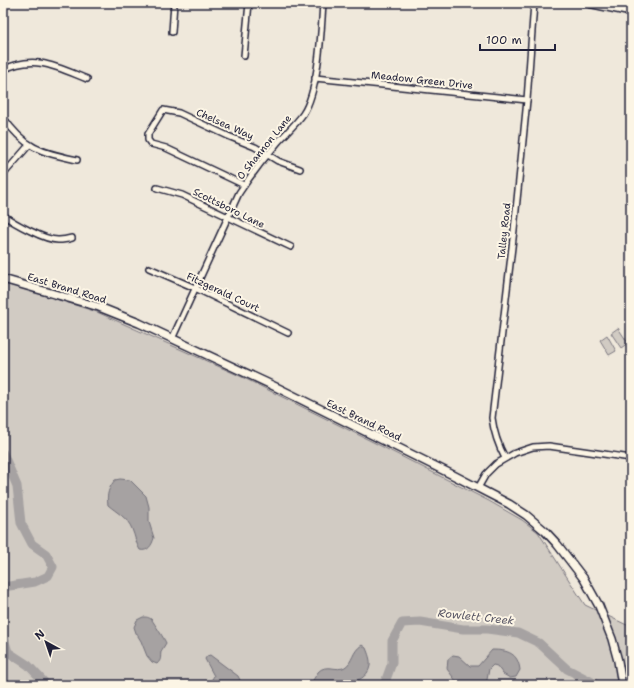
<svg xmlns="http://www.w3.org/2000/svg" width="634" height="688" font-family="'Shantell Sans',sans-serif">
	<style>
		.green { fill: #d1cbc3; stroke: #7a767f }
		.water { fill: #a6a2a2; stroke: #716f79 }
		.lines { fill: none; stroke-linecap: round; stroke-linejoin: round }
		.river { stroke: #a6a2a2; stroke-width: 9 }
		.street-casing { stroke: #22223b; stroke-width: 8 }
		.secondary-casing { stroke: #22223b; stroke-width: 10 }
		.street { stroke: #fcf5e5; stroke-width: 5 }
		.secondary { stroke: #fcf5e5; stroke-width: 7 }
		.labels { text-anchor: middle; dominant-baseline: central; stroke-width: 4; stroke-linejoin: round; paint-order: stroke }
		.street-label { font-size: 10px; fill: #22223b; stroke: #fcf5e5 }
		.water-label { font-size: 11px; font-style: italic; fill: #575564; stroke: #fcf5e5 }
	</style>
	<rect width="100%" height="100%" fill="#efe8db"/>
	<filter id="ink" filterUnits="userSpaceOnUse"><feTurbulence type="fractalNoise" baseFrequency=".025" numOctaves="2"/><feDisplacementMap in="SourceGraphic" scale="8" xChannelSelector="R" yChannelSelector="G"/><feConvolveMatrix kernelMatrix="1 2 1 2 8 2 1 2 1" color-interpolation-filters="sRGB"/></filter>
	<g filter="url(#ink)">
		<g class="green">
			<polygon points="3,282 97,312 240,376 377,444 489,501 522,520 538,532 585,605 631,627 631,685 3,685"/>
			<polygon points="618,328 628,343 621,348 611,333"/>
			<polygon points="607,335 616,351 609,355 600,340"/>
		</g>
		<g class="water">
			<path d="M120,479L130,480L146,496L149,507V522L154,538C152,545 148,552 140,550C136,544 135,536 132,529C128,518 116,512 108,505C106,495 109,487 115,480Z"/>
			<path d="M143,617C146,617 149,617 152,620C154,623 165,640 166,643C165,645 162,649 161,652C160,658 162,659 157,664L152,662L147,656L141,641L136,633L134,627L137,620Z"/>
			<path d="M362,645L366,648C368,653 371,660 370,666C366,688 328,685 310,685C313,681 315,676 318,672C326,663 337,672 345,667C353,662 352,651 362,645Z"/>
			<path d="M492,650C508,650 518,653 520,670L516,677L510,678L503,674L497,666L493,665L489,669L486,685H459L447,669L448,659L453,655L459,656L470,666H478Z"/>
			<polygon points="210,655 238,676 241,682 240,685 203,685 210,682 214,676 205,659 207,656"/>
		</g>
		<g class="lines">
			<g class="river">
				<polyline points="3,453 17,486 21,523 32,544 46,554 53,567 48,576 35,582 3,587"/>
				<polyline points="3,635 8,652 28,665 47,685"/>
				<polyline points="384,685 392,663 392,641 402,623 420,622 463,629 487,629 518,633 539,643 567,669 598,685"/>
			</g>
			<defs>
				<g id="street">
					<polyline points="583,3 631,13"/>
					<polyline points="172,32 174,3"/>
					<polyline points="244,56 249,3"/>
					<path d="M3,70C34,54 57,67 87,79"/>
					<polyline points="315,78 527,100"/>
					<path d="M3,117C25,149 41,152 77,160"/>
					<polyline points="3,175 29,145"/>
					<polyline points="244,185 166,148 151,144 148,140 148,134 163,110 179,113 228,136 255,147 278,161 300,169"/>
					<polyline points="157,188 182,195 291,247"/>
					<path d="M3,215C14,223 46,241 59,240C63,240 68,239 72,238"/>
					<polyline points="149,268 195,288 288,333"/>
					<path d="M172,339L239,193C251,175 264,158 278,142C286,133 296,124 303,114C319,90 321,32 323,3"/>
					<path d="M505,458C498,445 494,433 492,418L514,230L527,100L534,3"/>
					<polyline points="478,488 486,474 496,464 515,453 533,447 549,446 631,458"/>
				</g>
				<polyline id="secondary" points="3,279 99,307 139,323 278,388 455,476 509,504 526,515 545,531 557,544 584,579 599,606 612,639 618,661 622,685"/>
			</defs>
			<use href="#street" class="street-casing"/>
			<use href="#secondary" class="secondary-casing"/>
			<use href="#street" class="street"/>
			<use href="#secondary" class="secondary"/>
		</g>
	</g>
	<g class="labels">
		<g class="street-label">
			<text transform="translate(422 80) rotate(6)">Meadow Green Drive</text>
			<text transform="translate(225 124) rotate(24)">Chelsea Way</text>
			<text transform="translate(264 147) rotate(-51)">O Shannon Lane</text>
			<text transform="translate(229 208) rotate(26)">Scottsboro Lane</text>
			<text transform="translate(504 231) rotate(-84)">Talley Road</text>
			<text transform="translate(67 288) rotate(17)">East Brand Road</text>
			<text transform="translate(223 292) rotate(25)">Fitzgerald Court</text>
			<text transform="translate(364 420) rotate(26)">East Brand Road</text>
		</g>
		<g class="water-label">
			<text transform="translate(476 617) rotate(6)">Rowlett Creek</text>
		</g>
	</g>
	<rect width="634" height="688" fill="none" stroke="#fcf5e5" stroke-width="16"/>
	<rect x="8" y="8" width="618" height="672" fill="none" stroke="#22223b" stroke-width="1.5" filter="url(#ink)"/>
	<g transform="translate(46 642) rotate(320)" stroke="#fcf5e5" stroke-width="3" paint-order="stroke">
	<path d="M0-3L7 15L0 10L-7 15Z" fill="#22223b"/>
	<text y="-6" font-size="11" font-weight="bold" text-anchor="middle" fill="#22223b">N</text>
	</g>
	<path d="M480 44v6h75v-6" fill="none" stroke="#22223b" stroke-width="2"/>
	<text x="486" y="44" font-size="12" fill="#22223b" stroke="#fcf5e5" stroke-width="3" paint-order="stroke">100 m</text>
</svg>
